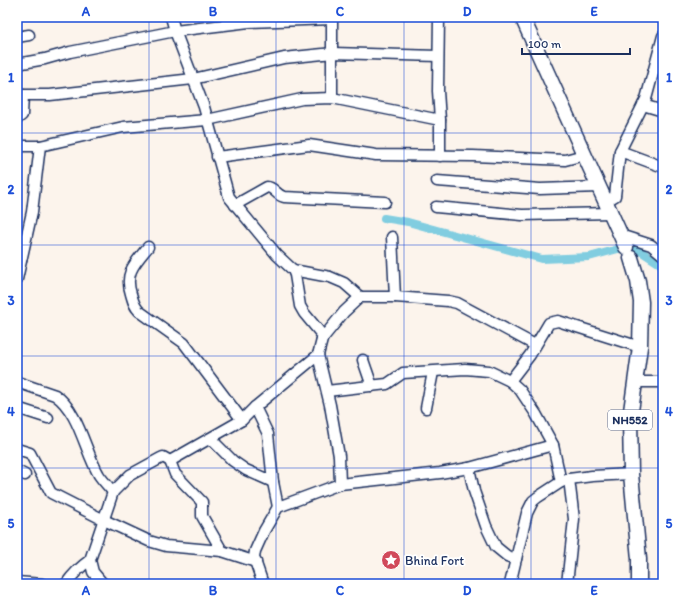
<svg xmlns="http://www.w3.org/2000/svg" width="680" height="601" font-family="Itim,sans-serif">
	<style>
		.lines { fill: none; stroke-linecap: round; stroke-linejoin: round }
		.canal { stroke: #81cde0; stroke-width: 8 }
		.minor-casing { stroke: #1b2f5e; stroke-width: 13 }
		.highway-casing { stroke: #1b2f5e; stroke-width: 17 }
		.minor { stroke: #fff; stroke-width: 10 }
		.highway { stroke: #fff; stroke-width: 14 }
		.grid { fill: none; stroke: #1d4ed8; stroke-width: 1; stroke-opacity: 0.55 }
		.labels { text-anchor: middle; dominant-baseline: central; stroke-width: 3.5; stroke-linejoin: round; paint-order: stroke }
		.shield { fill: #fff; stroke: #5f6d8e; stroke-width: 1 }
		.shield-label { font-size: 12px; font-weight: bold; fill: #1b2f5e }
		.poi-label { font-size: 13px; fill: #1b2f5e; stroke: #fff; text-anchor: start }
		.neatline { fill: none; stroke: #1d4ed8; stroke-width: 1.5 }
		.grid-label { font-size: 13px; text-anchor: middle; font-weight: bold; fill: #1d4ed8 }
	</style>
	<rect width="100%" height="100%" fill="#fcf4ec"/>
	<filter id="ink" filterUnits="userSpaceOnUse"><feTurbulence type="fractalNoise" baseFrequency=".025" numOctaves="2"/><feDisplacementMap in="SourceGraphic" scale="8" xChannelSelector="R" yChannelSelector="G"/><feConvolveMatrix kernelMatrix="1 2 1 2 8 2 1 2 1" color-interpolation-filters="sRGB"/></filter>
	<g filter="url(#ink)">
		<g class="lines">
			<polyline class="canal" points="384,218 408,222 542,259 589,257 618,249 637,249 663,266"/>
			<defs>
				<g id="minor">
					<polyline points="171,17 175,31 204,107 229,197 277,255 293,270 295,275 300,306 304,313 323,336 318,355 330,405 339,456 340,484"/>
					<polyline points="332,17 332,98"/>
					<polyline points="439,17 438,91 440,120 440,156"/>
					<polyline points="17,37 29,35"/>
					<polyline points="17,64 45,59 70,52 175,31 249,22 332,19"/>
					<polyline points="17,95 50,95 193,79 284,58 333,53 438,56"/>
					<polyline points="643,105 663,111"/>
					<polyline points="17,119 22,115 23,95"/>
					<polyline points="17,146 40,146 123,127 207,120 302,99 332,98 440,120"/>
					<polyline points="620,151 646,99 663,36"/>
					<polyline points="217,157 309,145 376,155 473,156 565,160 584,155"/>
					<polyline points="437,181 540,189 599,187"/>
					<polyline points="605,202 615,196 620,151 663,167"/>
					<path d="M235,205L267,187C274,187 276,195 284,197L385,202"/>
					<polyline points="436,207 522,215 611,213"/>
					<polyline points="620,235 651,245 663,255"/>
					<polyline points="392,237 395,297"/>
					<path d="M148,247C135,263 124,273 131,294C133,301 134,306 139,311L184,343L242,420"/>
					<polyline points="293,270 330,277 344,283 360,297"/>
					<polyline points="17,279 32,212 40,146"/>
					<polyline points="322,339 344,312 360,297 395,297 448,301 457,303 535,345"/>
					<polyline points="363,360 372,386"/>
					<polyline points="510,381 530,355 549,323 558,321 640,347"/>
					<path d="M17,382L55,395C79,411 85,452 99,475C103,481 109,487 113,492"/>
					<polyline points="635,382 663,382"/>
					<polyline points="327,391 387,384 403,373 465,369 489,371 510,381 520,390 536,414 553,445 561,482"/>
					<polyline points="255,407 268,434 273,482 278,507"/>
					<polyline points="17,408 48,418"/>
					<polyline points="426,408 433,372"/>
					<polyline points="211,439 233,461 246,470 273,482"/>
					<polyline points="17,449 30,453 51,493 104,520 149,541 166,546 222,551 256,562"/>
					<polyline points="170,461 175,474 202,502 202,516 222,551"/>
					<polyline points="469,468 474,491 486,526 496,547 507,556 516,559"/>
					<polyline points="17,471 25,475"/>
					<polyline points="17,582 42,584"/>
					<path d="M66,584C73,574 80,567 90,560"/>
					<polyline points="103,584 93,572 90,560 113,492 130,475 161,458 163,457 170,461 242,420 255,407 318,355"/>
					<polyline points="263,584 254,558 255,551 264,531 278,507 340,484 440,473 469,468 553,445"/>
					<polyline points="510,584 527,513 533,501 538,497 561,482 569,479 592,476 631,474"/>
					<polyline points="567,584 574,519 569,479"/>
				</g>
				<g id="highway">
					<polyline points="522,17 626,247"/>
					<polyline points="631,258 638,281 641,302 640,347 630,418 631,474 639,559 639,584"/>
				</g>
			</defs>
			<use href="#minor" class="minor-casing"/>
			<use href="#highway" class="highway-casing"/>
			<use href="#minor" class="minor"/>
			<use href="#highway" class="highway"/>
		</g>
	</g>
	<path class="grid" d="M149,17V584M276,17V584M404,17V584M531,17V584M17,133H663M17,245H663M17,356H663M17,468H663"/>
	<defs>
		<symbol id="sight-disc" viewBox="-11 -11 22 22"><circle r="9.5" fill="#d1495b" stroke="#fff"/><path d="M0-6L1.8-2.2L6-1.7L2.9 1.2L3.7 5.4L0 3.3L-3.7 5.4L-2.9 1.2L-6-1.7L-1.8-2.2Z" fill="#fff"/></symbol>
	</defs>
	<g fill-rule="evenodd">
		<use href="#sight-disc" x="380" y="549" width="22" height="22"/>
	</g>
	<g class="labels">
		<rect class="shield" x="608" y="410" width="44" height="20" rx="3"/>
		<g class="shield-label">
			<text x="630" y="420">NH552</text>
		</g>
		<g class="poi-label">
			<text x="405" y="560">Bhind Fort</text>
		</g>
	</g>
	<rect width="680" height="601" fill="none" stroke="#fff" stroke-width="44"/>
	<path d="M522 48v6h108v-6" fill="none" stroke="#1b2f5e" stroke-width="2"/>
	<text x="528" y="48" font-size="12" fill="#1b2f5e" stroke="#ffffff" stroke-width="3" paint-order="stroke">100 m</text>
	<rect x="22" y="22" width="636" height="557" class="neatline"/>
	<g class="grid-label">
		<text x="86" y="16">A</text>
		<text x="213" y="16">B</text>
		<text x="340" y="16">C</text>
		<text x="467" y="16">D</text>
		<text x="594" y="16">E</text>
		<text x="11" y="82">1</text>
		<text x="669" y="82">1</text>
		<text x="11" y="194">2</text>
		<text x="669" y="194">2</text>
		<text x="11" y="305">3</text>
		<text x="669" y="305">3</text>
		<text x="11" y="416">4</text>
		<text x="669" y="416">4</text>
		<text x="11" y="528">5</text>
		<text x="669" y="528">5</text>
		<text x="86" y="595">A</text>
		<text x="213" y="595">B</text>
		<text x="340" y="595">C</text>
		<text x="467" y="595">D</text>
		<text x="594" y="595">E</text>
	</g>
</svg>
